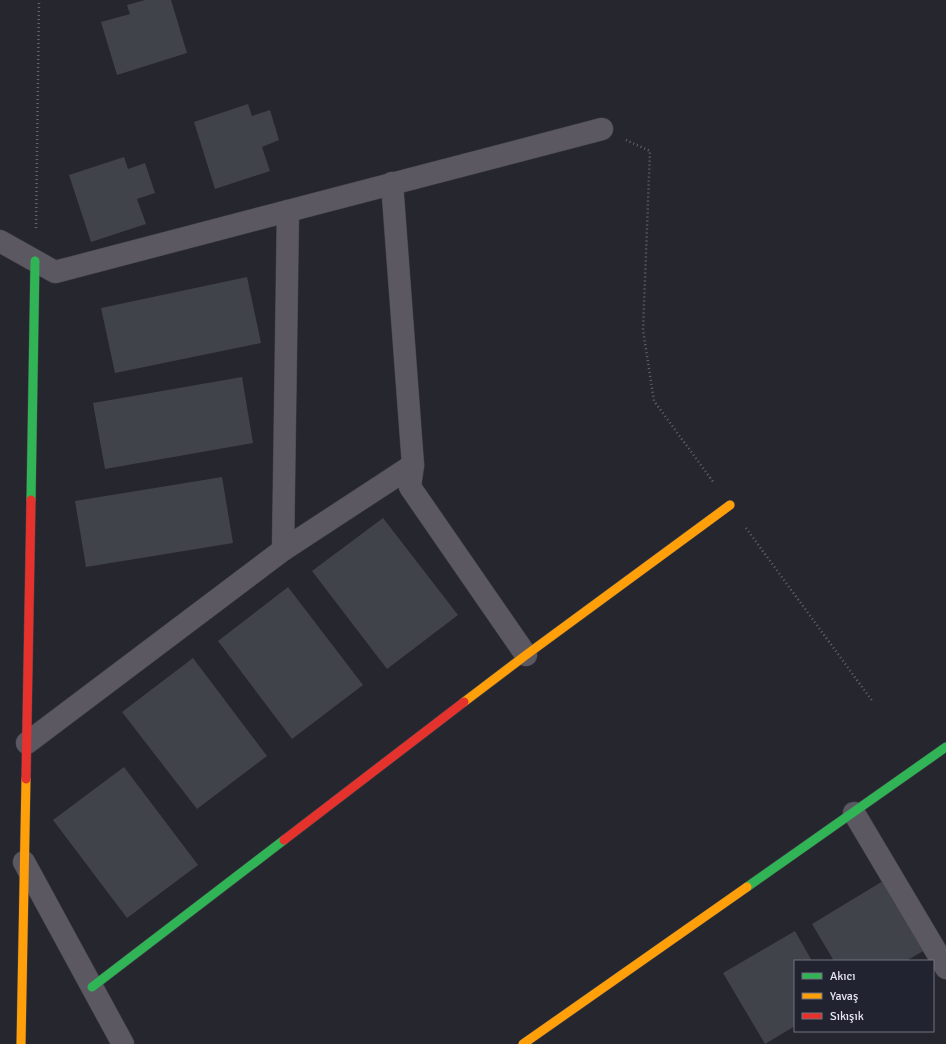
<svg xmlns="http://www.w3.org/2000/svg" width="946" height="1044" font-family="Signika,sans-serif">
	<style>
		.building { fill: #41434a }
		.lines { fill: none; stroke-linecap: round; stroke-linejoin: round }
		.street-casing { stroke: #424249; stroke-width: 23 }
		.fast-casing { stroke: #424249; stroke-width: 10 }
		.slow-casing { stroke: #424249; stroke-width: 10 }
		.jam-casing { stroke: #424249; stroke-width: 10 }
		.path { stroke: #67636c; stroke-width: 2.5; stroke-dasharray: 1 3; stroke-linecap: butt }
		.street { stroke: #5c5862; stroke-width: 22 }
		.fast { stroke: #30b455; stroke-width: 9 }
		.slow { stroke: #ff9f0a; stroke-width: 9 }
		.jam { stroke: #e5322d; stroke-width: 9 }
	</style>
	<rect width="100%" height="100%" fill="#26262e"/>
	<g class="building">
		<polygon points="145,0 171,0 187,53 117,75 101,22 130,14 127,5"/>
		<polygon points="248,104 252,116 270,110 279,140 262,147 270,171 215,189 194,122"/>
		<polygon points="124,157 128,169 145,163 155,193 137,199 146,224 91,242 69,175"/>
		<polygon points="247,277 261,343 115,373 101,308"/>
		<polygon points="242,377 253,443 105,469 93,403"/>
		<polygon points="222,477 233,543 86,567 75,501"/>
		<polygon points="383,518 458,615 387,669 312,571"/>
		<polygon points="288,587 363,685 292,739 218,641"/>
		<polygon points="193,658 267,756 197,809 122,712"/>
		<polygon points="124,767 198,865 127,918 53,820"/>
		<polygon points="883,881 925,950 906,961 834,961 812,924"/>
		<polygon points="795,931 812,961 795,961 795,1026 765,1044 723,973"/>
	</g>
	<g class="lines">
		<defs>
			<g id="street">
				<polyline points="392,183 413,465 410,487 526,655"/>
				<polyline points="0,241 55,272 602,129"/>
				<polyline points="283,550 288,211"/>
				<polyline points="27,743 283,550 413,465"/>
				<polyline points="854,813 946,968"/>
				<polyline points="24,862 123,1044"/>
			</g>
			<g id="fast">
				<polyline points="31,500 35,261"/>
				<polyline points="747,887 946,747"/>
				<polyline points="92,987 284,840"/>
			</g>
			<g id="slow">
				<polyline points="464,702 526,655 730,505"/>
				<polyline points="21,1044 26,779"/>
				<polyline points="523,1044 747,887"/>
			</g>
			<g id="jam">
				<polyline points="26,779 31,500"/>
				<polyline points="284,840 464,702"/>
			</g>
		</defs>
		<use href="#street" class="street-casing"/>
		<use href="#fast" class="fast-casing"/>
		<use href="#slow" class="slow-casing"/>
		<use href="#jam" class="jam-casing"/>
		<g class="path">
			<polyline points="626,140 650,151 643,330 654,401 714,483"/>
			<polyline points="36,228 39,0"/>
			<polyline points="746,528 873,702"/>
		</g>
		<use href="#street" class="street"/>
		<use href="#fast" class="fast"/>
		<use href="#slow" class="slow"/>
		<use href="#jam" class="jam"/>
	</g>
	<rect x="794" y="960" width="140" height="72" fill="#222331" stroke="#71727f"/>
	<rect x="802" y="973" width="20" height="6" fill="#30b455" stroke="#71727f"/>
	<text x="830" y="980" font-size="12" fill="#e8e8f3">Akıcı</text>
	<rect x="802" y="993" width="20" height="6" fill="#ff9f0a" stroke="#71727f"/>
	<text x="830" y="1000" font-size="12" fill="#e8e8f3">Yavaş</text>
	<rect x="802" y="1013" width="20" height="6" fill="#e5322d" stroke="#71727f"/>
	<text x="830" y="1020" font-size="12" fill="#e8e8f3">Sıkışık</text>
</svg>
